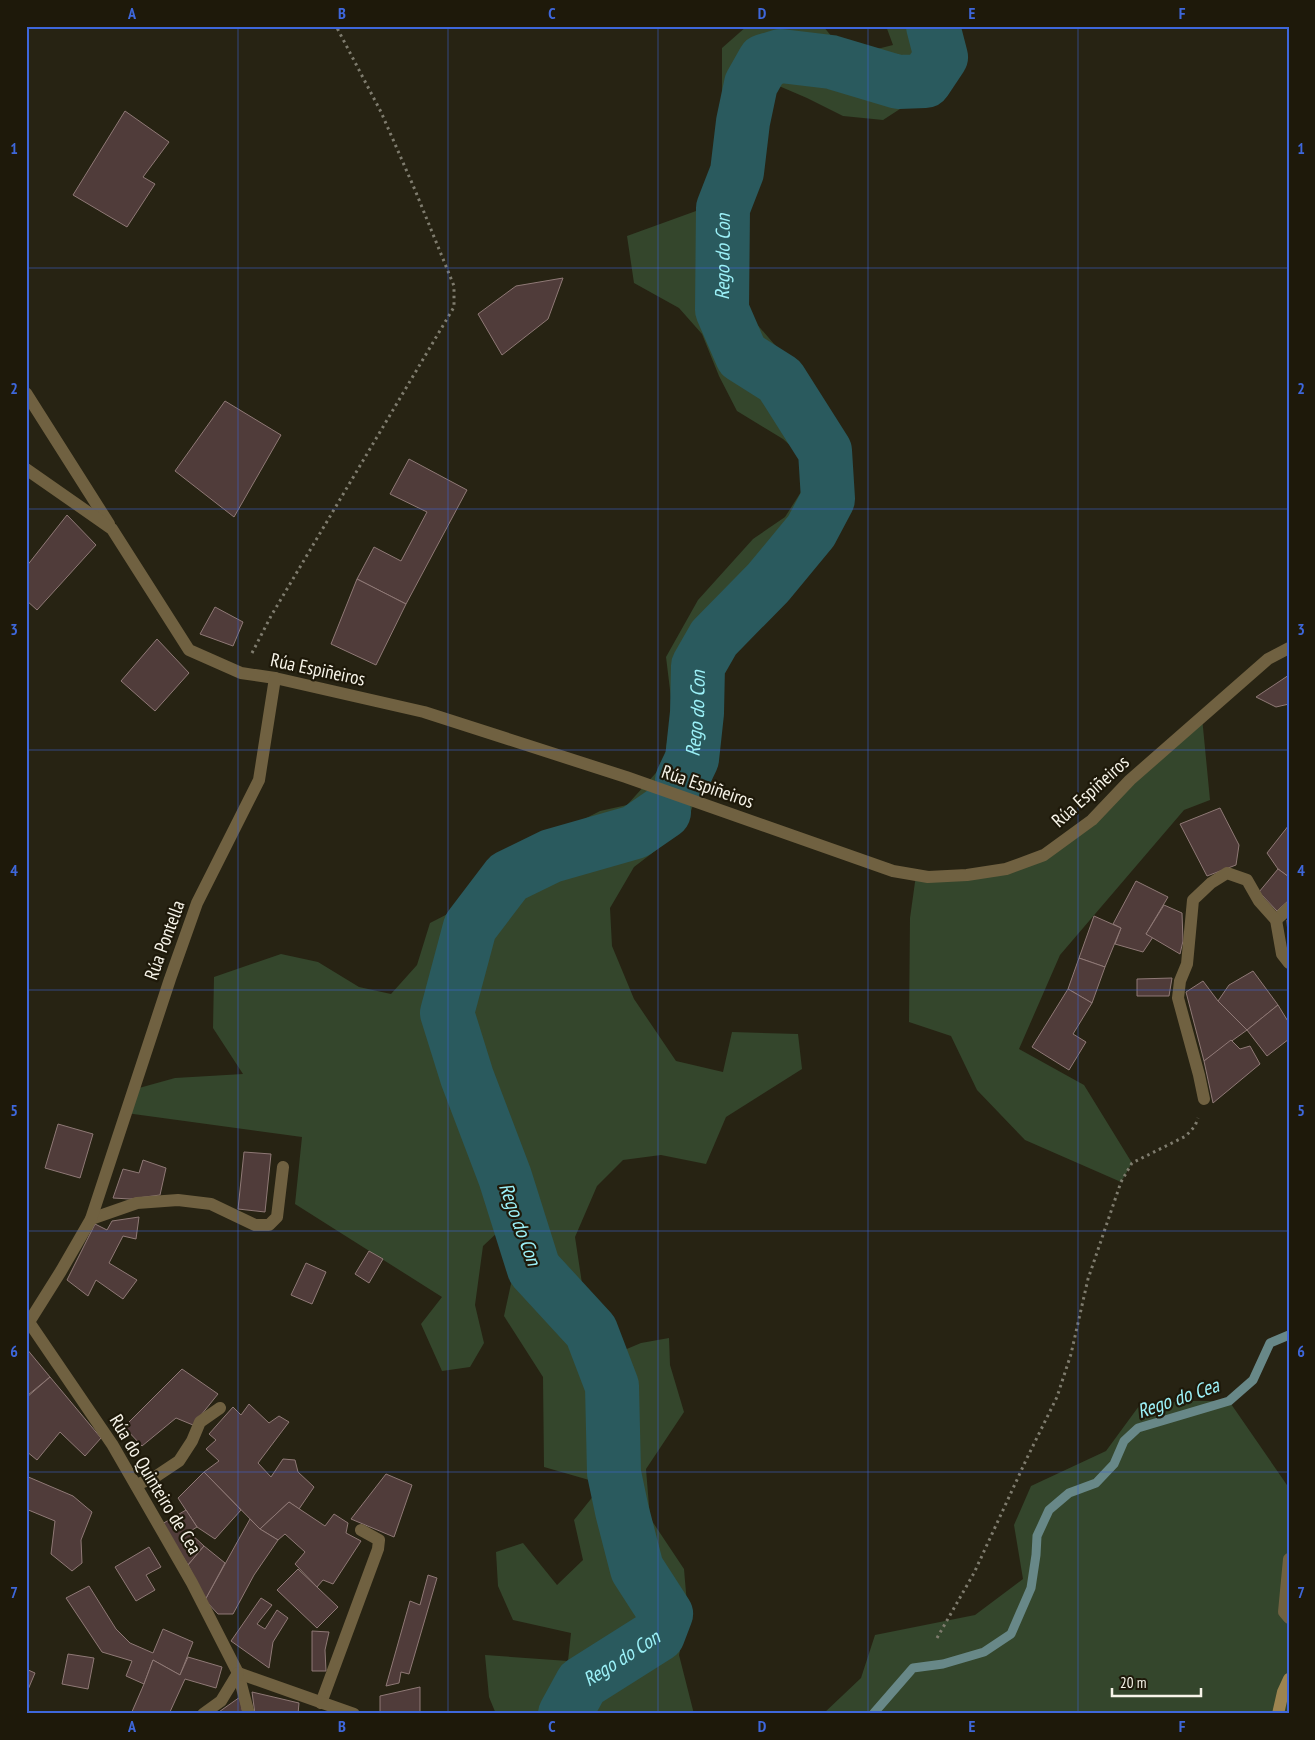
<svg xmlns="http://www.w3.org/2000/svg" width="1315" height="1740" font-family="'PT Sans Narrow',sans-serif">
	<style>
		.green { fill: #34462c }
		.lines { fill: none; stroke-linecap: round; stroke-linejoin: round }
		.stream { stroke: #688888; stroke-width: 9 }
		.river { stroke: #2a5a5e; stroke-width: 54 }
		.building { fill: #503c3a; stroke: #8f7976 }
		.path { stroke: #7f7c6e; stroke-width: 3; stroke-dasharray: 2.5 4; stroke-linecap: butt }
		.lane { stroke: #706141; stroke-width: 12 }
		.street { stroke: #706141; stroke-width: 12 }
		.secondary { stroke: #9d8450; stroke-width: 12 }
		.grid { fill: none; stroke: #3e67db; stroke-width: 1; stroke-opacity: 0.55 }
		.labels { text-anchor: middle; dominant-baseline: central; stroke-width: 4.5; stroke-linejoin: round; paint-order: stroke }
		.street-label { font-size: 19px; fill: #f7f4e9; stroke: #1e190a }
		.water-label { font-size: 20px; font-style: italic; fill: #9cf1f8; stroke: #1e190a }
		.neatline { fill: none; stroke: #3e67db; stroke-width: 2 }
		.grid-label { font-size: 16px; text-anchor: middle; font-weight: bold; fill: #3e67db }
	</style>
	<rect width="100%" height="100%" fill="#272313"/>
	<g class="green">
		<polygon points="747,26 823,26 832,37 865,52 893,45 886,26 955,26 958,34 954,74 883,120 843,116 807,98 772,83 745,209 736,275 755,322 799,373 826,418 840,451 835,520 719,654 717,696 708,763 685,828 634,867 610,908 612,946 634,999 676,1061 723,1072 732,1032 798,1034 802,1069 726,1117 706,1164 661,1155 623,1160 597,1186 575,1237 583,1290 605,1320 622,1351 641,1343 669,1338 670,1365 684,1412 646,1469 650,1518 684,1569 688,1616 679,1655 694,1714 496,1714 489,1697 485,1655 568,1661 571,1633 513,1620 498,1586 496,1552 523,1543 557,1585 583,1560 574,1520 603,1484 544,1467 543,1377 504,1316 516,1261 498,1232 483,1246 475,1305 484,1343 470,1367 442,1371 421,1324 442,1297 295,1204 302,1137 126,1113 139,1088 175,1078 243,1074 213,1028 214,977 281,954 318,962 359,987 391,994 417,965 430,923 477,899 506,859 600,811 627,805 664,764 672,706 666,657 698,600 753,539 785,517 801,492 804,458 783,439 737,411 719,376 702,334 679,308 634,283 627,236 707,207 722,148 722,48"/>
		<polygon points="1202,717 1210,800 1184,810 1060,955 1019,1049 1084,1085 1132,1163 1121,1182 1025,1140 977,1090 951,1036 909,1022 910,918 916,875 967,875 1044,855"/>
		<polygon points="1182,1401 1229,1401 1289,1488 1289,1714 823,1714 861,1678 875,1635 975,1615 1023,1579 1014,1525 1031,1486 1106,1451 1139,1406"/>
	</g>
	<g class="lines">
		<polyline class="stream" points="873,1714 913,1668 943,1664 984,1652 1011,1634 1031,1588 1036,1555 1037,1536 1049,1510 1069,1493 1096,1483 1114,1464 1124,1441 1138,1428 1229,1401 1253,1380 1270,1343 1289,1335"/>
		<g class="river">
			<path id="s1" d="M682,780L692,759L697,713L698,666L714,638L768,583L811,531L828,499L825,451L780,380L742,356L722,310L723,208L737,172L743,122L751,84L764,61L781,56L831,62L898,82L925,81L941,57L933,26"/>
			<path id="s2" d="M565,1714L582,1683L658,1635L666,1614L637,1569L622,1511L614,1473L612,1386L591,1331L534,1269L505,1177L467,1077L447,1013L470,927L508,877L551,856L635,832L664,812"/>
		</g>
	</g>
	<g class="building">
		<polygon points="125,111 169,142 143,177 155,184 127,227 73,195"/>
		<polygon points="563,278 548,319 502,355 478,314 516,286"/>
		<polygon points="225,401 281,435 234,517 175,471"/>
		<polygon points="409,459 467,490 406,604 357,579 374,547 401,561 427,512 390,494"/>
		<polygon points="67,515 96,545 37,610 26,600 26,567"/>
		<polygon points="357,579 406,604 376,665 331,644"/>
		<polygon points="215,607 243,622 233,646 200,634"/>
		<polygon points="157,639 189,673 155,711 121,681"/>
		<polygon points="1289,675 1289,704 1276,707 1256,697"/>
		<polygon points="1220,808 1239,845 1236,865 1207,876 1180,824"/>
		<polygon points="1289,825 1289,877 1278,869 1267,853"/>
		<polygon points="1278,869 1289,877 1289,900 1277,911 1259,892"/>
		<polygon points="1136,881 1168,897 1146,934 1153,937 1143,952 1115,944 1121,928 1113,924"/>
		<polygon points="1164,905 1182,913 1183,941 1180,954 1146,934"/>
		<polygon points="1094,916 1121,928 1105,967 1079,958"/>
		<polygon points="1289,918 1289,950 1287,920"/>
		<polygon points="1079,958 1105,967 1092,1003 1068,989"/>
		<polygon points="1253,971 1278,1005 1247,1030 1218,1001 1229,985"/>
		<polygon points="1172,978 1169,996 1137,996 1137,979"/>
		<polygon points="1203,981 1218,1001 1247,1030 1204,1061 1186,992"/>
		<polygon points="1068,989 1092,1003 1073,1034 1086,1042 1069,1070 1032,1047"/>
		<polygon points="1278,1005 1289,1023 1289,1039 1267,1056 1247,1030"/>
		<polygon points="1231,1040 1240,1049 1250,1046 1260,1064 1213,1103 1204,1061"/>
		<polygon points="58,1124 93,1134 80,1178 45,1168"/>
		<polygon points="244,1152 271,1154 265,1212 238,1209"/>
		<polygon points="143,1160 166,1168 160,1195 130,1199 113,1198 123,1169 139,1173"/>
		<polygon points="139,1217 136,1239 123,1236 109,1263 137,1280 123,1299 96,1280 88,1296 67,1280 95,1224 107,1230 112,1221"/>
		<polygon points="369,1251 383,1259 369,1283 355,1274"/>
		<polygon points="306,1263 326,1272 312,1304 291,1295"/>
		<polygon points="26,1348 50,1377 28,1395 26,1394"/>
		<polygon points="182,1369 218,1394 193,1425 176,1418 142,1446 124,1427"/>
		<polygon points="50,1377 101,1438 85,1456 60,1432 37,1460 26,1451 26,1398"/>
		<polygon points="249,1404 269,1423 279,1416 289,1422 258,1463 271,1477 283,1459 295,1460 298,1472 314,1487 299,1509 289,1502 260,1529 204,1472 219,1461 206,1449 216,1440 209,1434 233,1407 241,1415"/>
		<polygon points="204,1472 241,1510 215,1539 197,1527 178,1498"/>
		<polygon points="386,1474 412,1485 394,1537 351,1519"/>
		<polygon points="26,1476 73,1496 92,1512 81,1540 82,1563 72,1571 51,1554 55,1521 26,1509"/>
		<polygon points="289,1502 325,1526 334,1514 348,1523 346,1533 361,1541 333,1584 323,1580 317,1587 295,1564 305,1552 285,1534 278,1540 260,1529"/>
		<polygon points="186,1510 197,1527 189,1532 204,1546 188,1565 162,1524"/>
		<polygon points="250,1519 260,1529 278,1540 254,1575 233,1614 218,1614 205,1600"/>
		<polygon points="204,1546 225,1563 205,1600 188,1565"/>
		<polygon points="149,1547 161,1567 146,1575 155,1590 136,1601 115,1567"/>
		<polygon points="298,1569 338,1607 317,1628 277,1590"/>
		<polygon points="428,1575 437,1578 409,1674 401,1672 399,1683 386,1686 410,1601 420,1605"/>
		<polygon points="89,1586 116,1629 130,1643 153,1653 163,1629 193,1642 180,1675 153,1660 144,1684 126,1676 132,1661 102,1652 66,1598"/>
		<polygon points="261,1598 272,1605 257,1624 265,1629 277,1610 288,1618 273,1642 269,1668 231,1641"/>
		<polygon points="312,1631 329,1632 325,1650 326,1671 312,1671"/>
		<polygon points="68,1654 94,1658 88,1689 62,1684"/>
		<polygon points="188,1657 222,1667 216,1688 185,1679 169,1714 131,1714 144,1684 153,1660 180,1675"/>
		<polygon points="26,1669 35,1673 27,1692 26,1691"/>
		<polygon points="420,1687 420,1714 380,1714 380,1696"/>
		<polygon points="252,1692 299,1703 298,1714 255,1714"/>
		<polygon points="240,1697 243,1714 216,1714"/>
	</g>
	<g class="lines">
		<g class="path">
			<polyline points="252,653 271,616 454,307 454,286 415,190 381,112 336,26"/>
			<polyline points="937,1638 974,1573 1027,1458 1057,1397 1071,1354 1088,1279 1121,1182 1132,1163 1186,1136 1195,1126 1198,1118"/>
		</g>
		<g class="lane">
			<polyline points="136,1485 155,1477 179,1461 192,1441 200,1422 220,1408"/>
			<polyline points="321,1703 378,1549 379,1540 361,1530"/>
		</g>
		<g class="street">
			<polyline points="26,393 109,524"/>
			<polyline points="26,469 112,529 189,650 241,673 275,678 424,712 626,777 893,871 928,877 967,875 1006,869 1044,855 1092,820 1130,780 1268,659 1289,648"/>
			<polyline points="1276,920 1289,908"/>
			<polyline points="1204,1099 1199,1075 1178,998 1180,981 1187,964 1193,900 1211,883 1227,873 1247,880 1259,901 1276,920 1282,954 1289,963"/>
			<polyline points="91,1219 137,1203 178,1200 211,1204 255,1225 269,1225 277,1217 283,1167"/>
			<polyline points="29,1322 112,1444 192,1583 238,1673 249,1714"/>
			<polyline points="26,1323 29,1322 61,1271 91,1219 170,979 197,903 259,780 275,678"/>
			<polyline points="1289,1559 1284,1612 1289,1618"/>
			<polyline points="238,1673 354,1714"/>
			<polyline points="203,1714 221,1701 238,1673"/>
		</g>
		<polyline class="secondary" points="1278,1714 1283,1692 1289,1679"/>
	</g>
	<path class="grid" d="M238,26V1714M448,26V1714M658,26V1714M868,26V1714M1078,26V1714M26,268H1289M26,509H1289M26,750H1289M26,990H1289M26,1231H1289M26,1472H1289"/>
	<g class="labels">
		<g class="street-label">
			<text transform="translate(318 669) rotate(12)">Rúa Espiñeiros</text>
			<text transform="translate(708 786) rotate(19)">Rúa Espiñeiros</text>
			<text transform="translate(1090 791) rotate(-42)">Rúa Espiñeiros</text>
			<text transform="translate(164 940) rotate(-70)">Rúa Pontella</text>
			<text transform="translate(156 1484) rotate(59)">Rúa do Quinteiro de Cea</text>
		</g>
		<g class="water-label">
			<text stroke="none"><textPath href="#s1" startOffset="610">Rego do Con</textPath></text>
			<text stroke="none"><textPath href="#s1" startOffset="69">Rego do Con</textPath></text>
			<text transform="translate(520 1224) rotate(70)">Rego do Con</text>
			<text transform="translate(1178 1398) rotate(-19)">Rego do Cea</text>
			<text stroke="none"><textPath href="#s2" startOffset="82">Rego do Con</textPath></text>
		</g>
	</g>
	<rect width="1315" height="1740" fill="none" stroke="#1e190a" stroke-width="55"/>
	<path d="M1112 1688v8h89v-8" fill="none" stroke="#f7f4e9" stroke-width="2.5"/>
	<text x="1120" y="1688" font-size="15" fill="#f7f4e9" stroke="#1e190a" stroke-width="4" paint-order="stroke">20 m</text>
	<rect x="28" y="28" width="1260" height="1684" class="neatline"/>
	<g class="grid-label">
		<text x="132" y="19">A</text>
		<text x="342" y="19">B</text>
		<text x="552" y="19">C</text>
		<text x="762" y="19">D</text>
		<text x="972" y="19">E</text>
		<text x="1182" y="19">F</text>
		<text x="14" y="154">1</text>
		<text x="1301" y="154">1</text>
		<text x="14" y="394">2</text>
		<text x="1301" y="394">2</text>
		<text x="14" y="635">3</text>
		<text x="1301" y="635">3</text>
		<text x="14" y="876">4</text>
		<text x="1301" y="876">4</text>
		<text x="14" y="1116">5</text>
		<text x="1301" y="1116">5</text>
		<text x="14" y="1357">6</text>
		<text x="1301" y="1357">6</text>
		<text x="14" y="1598">7</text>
		<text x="1301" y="1598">7</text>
		<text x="132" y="1732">A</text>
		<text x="342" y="1732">B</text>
		<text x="552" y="1732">C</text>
		<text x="762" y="1732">D</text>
		<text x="972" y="1732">E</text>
		<text x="1182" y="1732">F</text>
	</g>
</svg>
